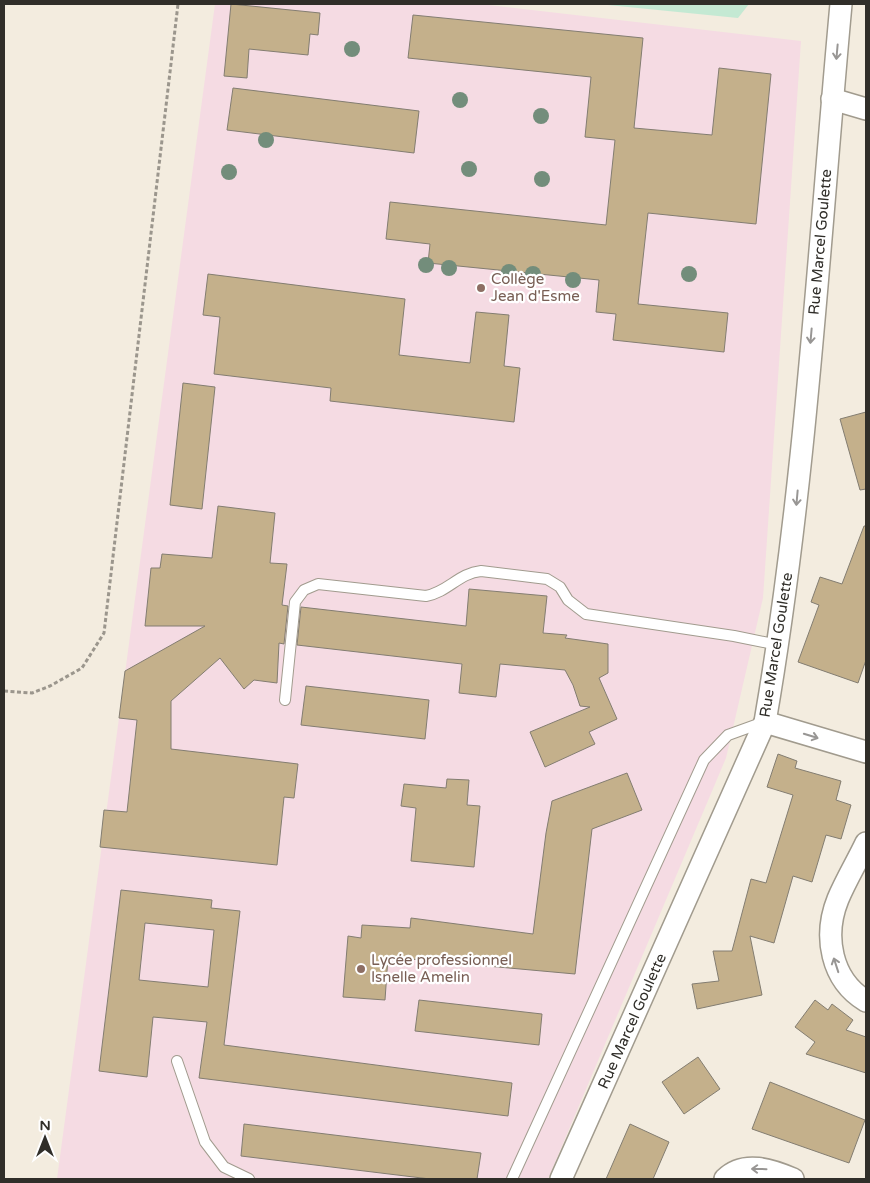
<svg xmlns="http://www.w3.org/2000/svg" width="870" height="1183" font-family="'Varela Round',sans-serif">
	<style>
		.education { fill: #f5dbe3 }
		.green { fill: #c4e9d3 }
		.building { fill: #c4b08b; stroke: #837d71; fill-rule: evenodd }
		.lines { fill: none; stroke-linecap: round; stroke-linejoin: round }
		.lane-casing { stroke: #a19b8e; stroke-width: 12 }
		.street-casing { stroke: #a19b8e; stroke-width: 24 }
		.path { stroke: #9b968d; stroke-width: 3; stroke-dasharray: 4 2.5; stroke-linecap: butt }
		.lane { stroke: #fff; stroke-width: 10 }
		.street { stroke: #fff; stroke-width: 21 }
		.tree { fill: #738d7b }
		.oneway { stroke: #989694 }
		.education-dot { fill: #8d6e63; stroke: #fff; stroke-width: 2 }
		.labels { text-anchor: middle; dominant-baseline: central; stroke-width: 4.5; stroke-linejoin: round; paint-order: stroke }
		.street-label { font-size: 15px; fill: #302e29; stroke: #fff }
		.education-label { font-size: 15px; fill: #785e54; stroke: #fff; text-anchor: start }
	</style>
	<rect width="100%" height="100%" fill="#f3ecdf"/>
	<polygon class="education" points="215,4 480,4 801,41 763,598 726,758 548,1179 57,1179"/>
	<polygon class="green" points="598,4 749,4 738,18"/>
	<g class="building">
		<polygon points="231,4 320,13 318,35 310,34 308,55 249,49 247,78 224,76"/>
		<polygon points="413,15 643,38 634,128 712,135 719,68 771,74 756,224 648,213 638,304 728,313 724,352 613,340 616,314 596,312 599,280 428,263 430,244 386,239 390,202 606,225 615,140 585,137 591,77 408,58"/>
		<polygon points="233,88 419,111 414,153 227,130"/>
		<polygon points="208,274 405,299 399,355 470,363 476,312 509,315 504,366 520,368 514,422 330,401 331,388 214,374 220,317 203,315"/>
		<polygon points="183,383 215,387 202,509 170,505"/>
		<polygon points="866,412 866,489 860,490 840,419"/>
		<polygon points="218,506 275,513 270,563 287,564 282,605 288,606 284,644 279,643 277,683 254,680 244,689 220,658 171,701 171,749 298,764 294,798 284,797 277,865 100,847 104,810 127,812 137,720 119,718 125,671 205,626 145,626 151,568 160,568 162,554 212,558"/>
		<polygon points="864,526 866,526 866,660 858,683 798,662 819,605 811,602 820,577 842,584"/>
		<polygon points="469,589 547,596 543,633 567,635 565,638 608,644 608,673 599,678 617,719 589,732 595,744 545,767 530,732 590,707 580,706 573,685 565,670 500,664 496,697 459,693 462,664 297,645 301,607 466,626"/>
		<polygon points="306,686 429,700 425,739 301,725"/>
		<polygon points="778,754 797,761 795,768 841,781 836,800 851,805 841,839 826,835 812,882 793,876 774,943 750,936 762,995 697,1009 692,984 719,981 713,951 732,951 751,879 766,883 793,795 767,787"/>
		<polygon points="627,773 642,810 592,829 575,974 388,957 385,1000 343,997 348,936 361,938 362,925 410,928 411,918 533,934 546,833 552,801"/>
		<polygon points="447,779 469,780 467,805 480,806 474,867 411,861 416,808 401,806 404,784 446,788"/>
		<path d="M121,890L212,900L211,908L240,911L224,1045L512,1083L508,1116L199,1078L207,1022L153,1017L147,1077L99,1071ZM145,923L214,930L208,987L139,980Z"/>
		<polygon points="419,1000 542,1014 539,1045 415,1031"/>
		<polygon points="815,1000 828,1010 832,1004 853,1020 846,1030 866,1037 866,1073 806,1054 815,1042 795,1027"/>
		<polygon points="698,1057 720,1089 684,1114 662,1082"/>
		<polygon points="770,1082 865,1120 849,1163 752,1129"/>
		<polygon points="244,1124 481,1153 477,1179 430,1179 241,1156"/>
		<polygon points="630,1124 669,1142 653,1179 606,1179"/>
	</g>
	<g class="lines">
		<defs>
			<g id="lane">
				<path d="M285,700L295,602L304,590L318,584L426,596C448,592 459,573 481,571L547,579L560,587L568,600L586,614L734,636L778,645"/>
				<polyline points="177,1061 205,1142 224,1167 249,1179"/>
				<polyline points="512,1179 704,760 728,735 764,722"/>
			</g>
			<g id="street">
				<polyline points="832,99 866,109"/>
				<polyline points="765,722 866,752"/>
				<path d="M866,843C857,862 846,880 838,899C823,936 831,980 866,1001"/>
				<path d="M561,1179L765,722C806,485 819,243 841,4"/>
				<path d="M725,1179C744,1160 772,1170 793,1179"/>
			</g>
		</defs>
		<use href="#lane" class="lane-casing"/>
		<use href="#street" class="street-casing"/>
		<polyline class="path" points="4,691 32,693 50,686 82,668 104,633 178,4"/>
		<use href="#lane" class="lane"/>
		<use href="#street" class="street"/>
	</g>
	<g class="tree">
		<circle cx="352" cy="49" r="8"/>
		<circle cx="460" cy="100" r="8"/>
		<circle cx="541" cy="116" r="8"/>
		<circle cx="266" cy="140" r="8"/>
		<circle cx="469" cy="169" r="8"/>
		<circle cx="229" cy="172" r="8"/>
		<circle cx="542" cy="179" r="8"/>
		<circle cx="426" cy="265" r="8"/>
		<circle cx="449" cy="268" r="8"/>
		<circle cx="509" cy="272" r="8"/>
		<circle cx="533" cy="274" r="8"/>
		<circle cx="689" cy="274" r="8"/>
		<circle cx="573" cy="280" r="8"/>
	</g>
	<defs><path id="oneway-shaft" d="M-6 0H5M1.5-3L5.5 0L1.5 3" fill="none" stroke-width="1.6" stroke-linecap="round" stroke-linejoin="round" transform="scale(1.25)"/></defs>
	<g class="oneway">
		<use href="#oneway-shaft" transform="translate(837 52) rotate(95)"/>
		<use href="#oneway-shaft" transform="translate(811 336) rotate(95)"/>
		<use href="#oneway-shaft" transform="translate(797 498) rotate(95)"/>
		<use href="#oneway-shaft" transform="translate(811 736) rotate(17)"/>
		<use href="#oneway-shaft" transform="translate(836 965) rotate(-108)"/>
		<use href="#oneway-shaft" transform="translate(759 1169) rotate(-179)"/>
	</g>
	<g class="education-dot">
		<circle cx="481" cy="288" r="5"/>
		<circle cx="361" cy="969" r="5"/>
	</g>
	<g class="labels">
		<g class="street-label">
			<text transform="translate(820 242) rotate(-85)">Rue Marcel Goulette</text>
			<text transform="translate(776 645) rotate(-81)">Rue Marcel Goulette</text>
			<text transform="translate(632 1021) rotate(-66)">Rue Marcel Goulette</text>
		</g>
		<g class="education-label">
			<text x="491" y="279">Collège<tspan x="491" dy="17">Jean d'Esme</tspan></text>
			<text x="371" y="960">Lycée professionnel<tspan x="371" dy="17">Isnelle Amelin</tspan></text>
		</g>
	</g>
	<rect width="870" height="1183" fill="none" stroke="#302e29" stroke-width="10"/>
	<g transform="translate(45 1138)" stroke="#ffffff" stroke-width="4" paint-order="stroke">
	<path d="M0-4L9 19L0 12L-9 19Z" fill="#302e29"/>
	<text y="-8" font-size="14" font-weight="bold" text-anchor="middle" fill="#302e29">N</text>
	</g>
</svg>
